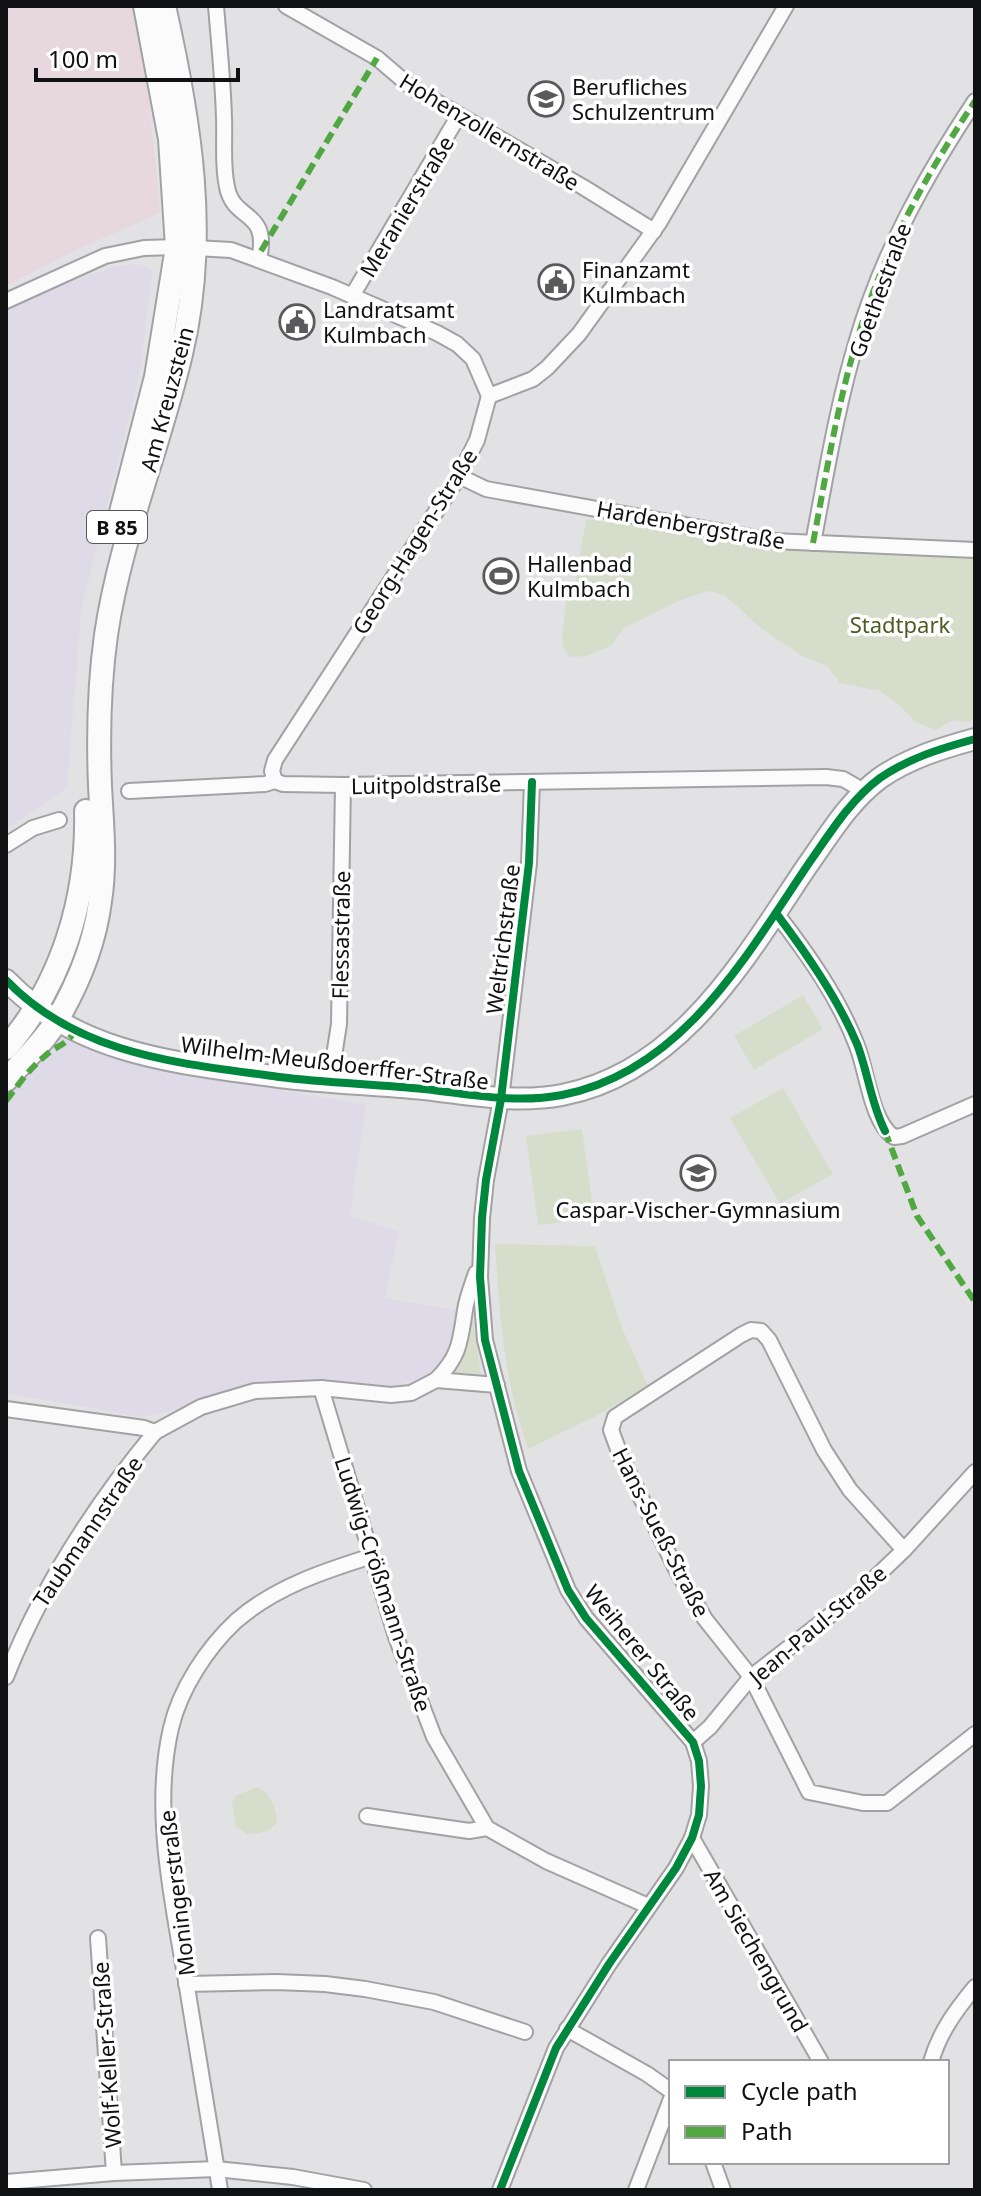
<svg xmlns="http://www.w3.org/2000/svg" width="981" height="2196" font-family="'Noto Sans',sans-serif">
	<style>
		.commercial { fill: #e6d8dd }
		.industrial { fill: #dedae7 }
		.green { fill: #d6decb }
		.lines { fill: none; stroke-linecap: round; stroke-linejoin: round }
		.street-casing { stroke: #a2a2a4; stroke-width: 18 }
		.secondary-casing { stroke: #a2a2a4; stroke-width: 24 }
		.primary-casing { stroke: #a2a2a4; stroke-width: 26 }
		.street { stroke: #fbfbfb; stroke-width: 14 }
		.secondary { stroke: #fbfbfb; stroke-width: 20 }
		.primary { stroke: #fbfbfb; stroke-width: 22 }
		.quiet { stroke: #51a842; stroke-width: 6; stroke-dasharray: 12 6; stroke-linecap: butt }
		.cycleway-casing { stroke: #fff; stroke-width: 13 }
		.cycleway { stroke: #00873e; stroke-width: 8 }
		.labels { text-anchor: middle; dominant-baseline: central; stroke-width: 7; stroke-linejoin: round; paint-order: stroke }
		.shield { fill: #fff; stroke: #585859; stroke-width: 2 }
		.shield-label { font-size: 20px; font-weight: bold; fill: #101112 }
		.poi-label { font-size: 22px; fill: #101112; stroke: #fff; text-anchor: start }
		.street-label { font-size: 22px; fill: #101112; stroke: #fff }
		.park-label { font-size: 22px; fill: #4a5c20; stroke: #fff }
	</style>
	<rect width="100%" height="100%" fill="#e2e2e5"/>
	<polygon class="commercial" points="6,6 132,6 147,77 160,213 74,251 6,286"/>
	<g class="industrial">
		<polygon points="139,264 153,270 139,378 81,611 67,788 6,829 6,311 66,282 123,265"/>
		<polygon points="53,1034 144,1063 233,1082 366,1105 350,1216 399,1231 385,1298 460,1311 453,1346 445,1363 425,1376 393,1387 310,1381 231,1388 181,1409 141,1417 6,1393 6,1088"/>
	</g>
	<g class="green">
		<polygon points="586,519 775,546 975,557 975,719 968,722 953,720 937,730 917,723 898,704 880,691 840,683 827,666 802,656 763,630 724,595 708,591 681,600 624,628 612,645 587,656 571,657 564,650 562,638 566,602 576,579"/>
		<polygon points="803,995 823,1029 754,1070 734,1036"/>
		<polygon points="783,1088 833,1174 780,1204 730,1118"/>
		<polygon points="582,1129 594,1218 538,1225 526,1136"/>
		<path d="M495,1244L595,1246L622,1328L648,1386L598,1415L528,1449C503,1376 500,1319 495,1244Z"/>
		<polygon points="472,1312 481,1374 479,1378 450,1376"/>
		<path d="M258,1787C272,1795 276,1807 277,1823L268,1831L248,1835L236,1827L232,1803L236,1795Z"/>
	</g>
	<g class="lines">
		<defs>
			<g id="street">
				<path d="M216,6C219,43 223,81 224,118C225,140 222,165 227,187C234,223 270,208 259,260"/>
				<polyline points="286,6 377,58 411,87 583,187 654,231"/>
				<polyline points="352,296 459,115"/>
				<polyline points="6,301 105,256 144,248 177,247 231,250 332,287 437,333 457,344 473,359 489,396"/>
				<polyline points="489,396 533,379 547,368 579,334 659,223 786,6"/>
				<polyline points="459,476 486,489 773,541 975,550"/>
				<path d="M813,543C826,475 837,406 857,340C882,254 926,175 975,101"/>
				<polyline points="275,781 272,771 275,760 459,476 477,440 489,396"/>
				<polyline points="129,791 265,784 275,781 283,784 343,785 826,777 843,779 864,791"/>
				<polyline points="6,845 33,828 59,820"/>
				<path d="M776,913C807,953 839,998 857,1046C867,1071 871,1122 894,1137L902,1136L975,1104"/>
				<polyline points="325,1083 334,1056 339,1024 343,785"/>
				<path d="M436,1380C460,1356 460,1342 465,1310C467,1297 472,1285 476,1273"/>
				<polyline points="321,1388 396,1637 434,1737 487,1828 546,1861 648,1906"/>
				<polyline points="6,1409 144,1428 155,1432 201,1407 255,1391 321,1388 391,1395 411,1393 436,1380 497,1385"/>
				<polyline points="904,1550 850,1490 824,1450 769,1340 761,1331 751,1330 741,1335 615,1417 611,1430 621,1457 677,1571 705,1619 751,1677 809,1792 863,1803 887,1803 975,1734"/>
				<path d="M6,1677C41,1588 94,1506 155,1432"/>
				<polyline points="693,1742 710,1727 751,1677 859,1593 904,1550 975,1472"/>
				<polyline points="367,1816 469,1831 487,1828"/>
				<polyline points="692,1838 821,2062"/>
				<polyline points="98,1938 114,2173"/>
				<polyline points="186,1984 276,1982 325,1984 365,1989 434,2002 525,2032"/>
				<polyline points="567,2029 647,2074 671,2091"/>
				<path d="M931,2062C939,2033 956,2010 975,1987"/>
				<polyline points="713,2162 723,2190"/>
				<polyline points="6,2182 114,2173 216,2169 293,2177 364,2190"/>
				<path d="M220,2190C209,2120 197,2050 186,1981C172,1899 152,1810 171,1728C180,1689 207,1648 236,1621C275,1587 324,1571 372,1556"/>
				<polyline points="500,2190 556,2048 609,1964 676,1868 692,1838 699,1815 701,1786 699,1761 693,1742 586,1618 568,1590 519,1471 485,1340 480,1277 482,1218 486,1180 501,1099 529,863 532,782"/>
				<polyline points="636,2190 671,2099"/>
			</g>
			<path id="secondary" d="M6,980C79,1056 180,1063 279,1077C327,1083 375,1084 424,1089C470,1094 515,1104 562,1095C681,1072 745,958 807,866C829,835 849,801 880,778C909,758 942,748 975,739"/>
			<g id="primary">
				<polyline points="119,520 156,377 177,247 170,139 145,6"/>
				<path d="M6,1048C63,983 88,896 86,811"/>
				<path d="M6,1080C23,1061 44,1042 57,1020C78,984 95,942 100,901C106,863 102,824 100,786C98,735 99,685 106,635C120,539 159,448 181,354C209,237 190,121 164,6"/>
			</g>
		</defs>
		<use href="#street" class="street-casing"/>
		<use href="#secondary" class="secondary-casing"/>
		<use href="#primary" class="primary-casing"/>
		<use href="#street" class="street"/>
		<use href="#secondary" class="secondary"/>
		<use href="#primary" class="primary"/>
		<g class="quiet">
			<polyline points="261,251 377,58"/>
			<path d="M813,543C826,475 837,406 857,340C882,254 926,175 975,101"/>
			<path d="M6,1101C18,1085 30,1068 45,1056C57,1045 66,1046 75,1031"/>
			<polyline points="885,1131 917,1216 975,1302"/>
		</g>
		<defs>
			<g id="cycleway">
				<path d="M776,913C806,953 837,997 857,1044C868,1072 871,1104 885,1131"/>
				<path d="M6,980C79,1056 180,1063 279,1077C327,1083 375,1084 424,1089C470,1094 515,1104 562,1095C681,1072 745,958 807,866C829,835 849,801 880,778C909,758 942,748 975,739"/>
				<polyline points="500,2190 556,2048 609,1964 676,1868 692,1838 699,1815 701,1786 699,1761 693,1742 586,1618 568,1590 519,1471 485,1340 480,1277 482,1218 486,1180 501,1099 529,863 532,782"/>
			</g>
		</defs>
		<use href="#cycleway" class="cycleway-casing"/>
		<use href="#cycleway" class="cycleway"/>
	</g>
	<defs>
		<symbol id="school-ring" viewBox="-11 -11 22 22"><circle r="9.5" fill="#fff" stroke="#5a5a5c" stroke-width="1.5"/><path d="M0-5L7-2L0 1L-7-2ZM-4 1L0 2.5L4 1V4Q0 6-4 4Z" fill="#5a5a5c"/></symbol>
		<symbol id="civic-ring" viewBox="-11 -11 22 22"><circle r="9.5" fill="#fff" stroke="#5a5a5c" stroke-width="1.5"/><path d="M-.6-6.5H3V-4.5H.6V-3L4-1V1h2V6H-6V1h2V-1L-.6-3ZM-1.2 2.5V6h2.4V2.5Z" fill="#5a5a5c"/></symbol>
		<symbol id="stadium-ring" viewBox="-11 -11 22 22"><circle r="9.5" fill="#fff" stroke="#5a5a5c" stroke-width="1.5"/><path d="M0-5a6.5 5 0 1 0 0 10a6.5 5 0 1 0 0-10ZM-3.5-1.8h7v3.6h-7Z" fill="#5a5a5c"/></symbol>
	</defs>
	<g fill-rule="evenodd">
		<use href="#school-ring" x="526" y="79" width="40" height="40"/>
		<use href="#civic-ring" x="536" y="262" width="40" height="40"/>
		<use href="#civic-ring" x="277" y="302" width="40" height="40"/>
		<use href="#stadium-ring" x="481" y="556" width="40" height="40"/>
		<use href="#school-ring" x="678" y="1153" width="40" height="40"/>
	</g>
	<g class="labels">
		<rect class="shield" x="87" y="511" width="60" height="32" rx="6"/>
		<g class="shield-label">
			<text x="117" y="527">B 85</text>
		</g>
		<g class="poi-label">
			<text x="572" y="86">Berufliches<tspan x="572" dy="25">Schulzentrum</tspan></text>
			<text x="582" y="269">Finanzamt<tspan x="582" dy="25">Kulmbach</tspan></text>
			<text x="323" y="309">Landratsamt<tspan x="323" dy="25">Kulmbach</tspan></text>
			<text x="527" y="563">Hallenbad<tspan x="527" dy="25">Kulmbach</tspan></text>
			<text x="698" y="1209" text-anchor="middle">Caspar-Vischer-Gymnasium</text>
		</g>
		<g class="street-label">
			<text transform="translate(490 131) rotate(31)">Hohenzollernstraße</text>
			<text transform="translate(406 206) rotate(-59)">Meranierstraße</text>
			<text transform="translate(879 290) rotate(-70)">Goethestraße</text>
			<text transform="translate(166 399) rotate(-75)">Am Kreuzstein</text>
			<text transform="translate(691 524) rotate(10)">Hardenbergstraße</text>
			<text transform="translate(414 541) rotate(-58)">Georg-Hagen-Straße</text>
			<text transform="translate(426 784) rotate(-1)">Luitpoldstraße</text>
			<text transform="translate(340 935) rotate(-89)">Flessastraße</text>
			<text transform="translate(502 939) rotate(-83)">Weltrichstraße</text>
			<text transform="translate(335 1062) rotate(7)">Wilhelm-Meußdoerffer-Straße</text>
			<text transform="translate(87 1531) rotate(-56)">Taubmannstraße</text>
			<text transform="translate(662 1532) rotate(63)">Hans-Sueß-Straße</text>
			<text transform="translate(384 1584) rotate(72)">Ludwig-Crößmann-Straße</text>
			<text transform="translate(817 1624) rotate(-40)">Jean-Paul-Straße</text>
			<text transform="translate(643 1652) rotate(51)">Weiherer Straße</text>
			<text transform="translate(176 1893) rotate(-97)">Moningerstraße</text>
			<text transform="translate(757 1950) rotate(60)">Am Siechengrund</text>
			<text transform="translate(106 2055) rotate(-94)">Wolf-Keller-Straße</text>
		</g>
		<g class="park-label">
			<text x="900" y="624">Stadtpark</text>
		</g>
	</g>
	<rect width="981" height="2196" fill="none" stroke="#101112" stroke-width="16"/>
	<rect x="669" y="2060" width="280" height="104" fill="#ffffff" stroke="#9fa0a0" stroke-width="2"/>
	<rect x="685" y="2086" width="40" height="12" fill="#00873e" stroke="#9fa0a0" stroke-width="2"/>
	<text x="741" y="2100" font-size="24" fill="#101112">Cycle path</text>
	<rect x="685" y="2126" width="40" height="12" fill="#51a842" stroke="#9fa0a0" stroke-width="2"/>
	<text x="741" y="2140" font-size="24" fill="#101112">Path</text>
	<path d="M36 68v12h202v-12" fill="none" stroke="#101112" stroke-width="4"/>
	<text x="48" y="68" font-size="24" fill="#101112" stroke="#ffffff" stroke-width="6" paint-order="stroke">100 m</text>
</svg>
